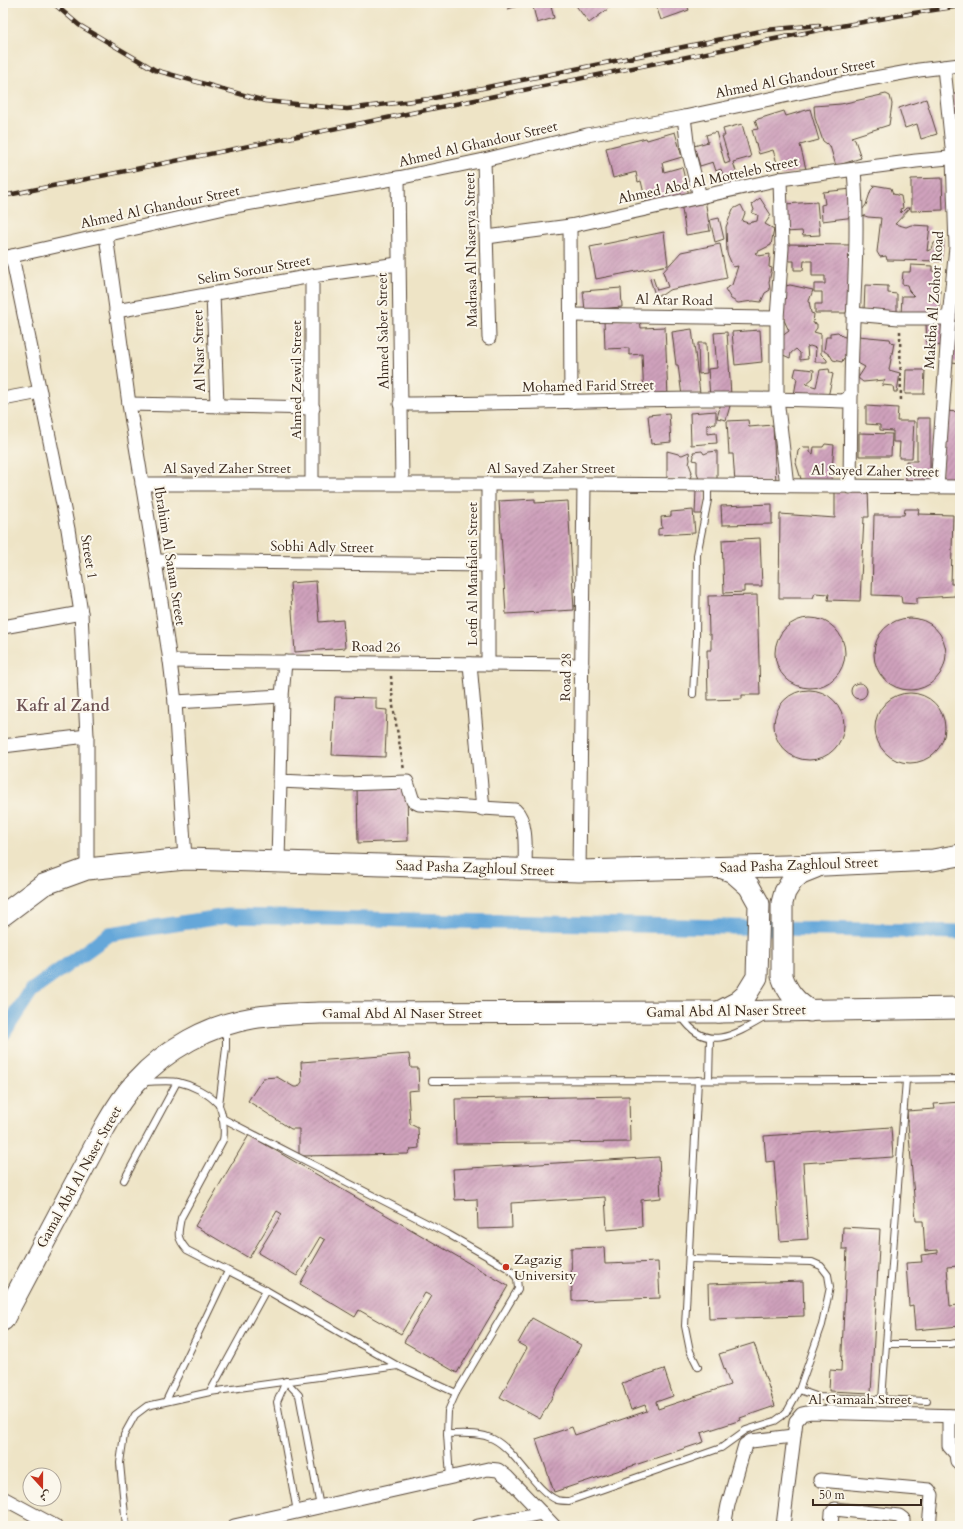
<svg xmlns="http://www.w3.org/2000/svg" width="963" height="1529" font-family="Cardo,Amiri,serif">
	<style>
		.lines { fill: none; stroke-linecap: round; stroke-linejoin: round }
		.canal { stroke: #65a7d9; stroke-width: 15 }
		.building { fill: url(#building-hatch) }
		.service-casing { stroke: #564637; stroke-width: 8 }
		.minor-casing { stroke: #564637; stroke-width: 15 }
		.trunk-casing { stroke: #564637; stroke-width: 23 }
		.path { stroke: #564637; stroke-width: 2.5; stroke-dasharray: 3 3; stroke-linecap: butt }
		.service { stroke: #fff; stroke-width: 6 }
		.minor { stroke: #fff; stroke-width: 13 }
		.trunk { stroke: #fff; stroke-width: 21 }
		.rail-casing { stroke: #3b2a1e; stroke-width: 4.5 }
		.rail { stroke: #fbf7ec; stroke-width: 3; stroke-dasharray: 9; stroke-linecap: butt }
		.poi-dot { fill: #c8321e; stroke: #fbf7ec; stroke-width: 1.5 }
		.labels { text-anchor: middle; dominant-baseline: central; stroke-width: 4; stroke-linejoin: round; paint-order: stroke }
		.street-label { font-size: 14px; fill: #3b2a1e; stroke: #fbf7ec }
		.poi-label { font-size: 14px; fill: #3b2a1e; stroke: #fbf7ec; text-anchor: start }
		.quarter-label { font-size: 16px; font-weight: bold; fill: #6f5455; stroke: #fbf7ec }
	</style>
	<defs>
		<pattern id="building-hatch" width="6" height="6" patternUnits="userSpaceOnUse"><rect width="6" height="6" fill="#cfa1bc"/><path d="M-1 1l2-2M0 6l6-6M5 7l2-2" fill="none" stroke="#a98398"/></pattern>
	</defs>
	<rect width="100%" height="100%" fill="#fbf7ec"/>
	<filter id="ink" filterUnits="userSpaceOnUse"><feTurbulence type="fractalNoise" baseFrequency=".025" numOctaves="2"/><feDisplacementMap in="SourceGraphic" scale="8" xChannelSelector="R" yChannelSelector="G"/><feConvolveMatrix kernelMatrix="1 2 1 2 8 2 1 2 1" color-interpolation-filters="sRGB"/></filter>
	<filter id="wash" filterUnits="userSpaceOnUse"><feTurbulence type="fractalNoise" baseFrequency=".012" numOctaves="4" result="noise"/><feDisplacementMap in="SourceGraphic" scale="16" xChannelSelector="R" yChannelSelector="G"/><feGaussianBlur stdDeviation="0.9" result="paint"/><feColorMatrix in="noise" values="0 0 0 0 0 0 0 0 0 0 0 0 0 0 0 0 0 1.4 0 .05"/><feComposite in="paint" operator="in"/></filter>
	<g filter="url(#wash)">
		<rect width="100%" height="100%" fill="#eee4c6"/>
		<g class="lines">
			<polyline class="canal" points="3,1034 31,991 110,934 227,916 960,932"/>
		</g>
		<g id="blocks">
			<g class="building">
				<polygon points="506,3 520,3 521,5 508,9"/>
				<polygon points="532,3 550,3 554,18 537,23"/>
				<polygon points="574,3 616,3 589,23"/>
				<polygon points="655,3 686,3 689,10 661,20"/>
				<polygon points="886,94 890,96 892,104 889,125 851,137 855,140 861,158 836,166 830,146 823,141 815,118 814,106 841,104"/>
				<rect x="953" y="94" width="7" height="38"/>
				<polygon points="926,99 937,134 921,139 917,124 905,128 899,108"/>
				<polygon points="810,109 819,140 800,145 806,169 781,176 773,150 759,154 752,130 758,129 755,120 784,111 786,116"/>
				<polygon points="742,124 751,157 733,162 739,181 726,185 721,169 716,171 713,162 700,166 694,146 708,142 706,135 716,132 725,164 730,162 722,136 725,136 723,129"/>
				<polygon points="675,132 682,157 662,163 664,172 682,167 689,195 647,206 641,181 638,182 636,172 613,178 606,148 646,138 647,140"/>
				<polygon points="942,178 943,210 911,211 911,179"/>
				<polygon points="873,185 891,188 893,194 901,196 903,208 900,209 901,213 906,208 910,208 895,224 906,227 911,225 930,226 927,251 932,249 934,243 944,240 942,261 887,260 886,256 880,257 877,252 881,218 868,217 859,214 866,205 871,190 874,187"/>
				<polygon points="852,189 855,217 822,221 821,205 825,204 823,192"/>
				<polygon points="760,198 771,215 765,224 774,229 771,245 755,253 759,256 770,254 769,267 772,268 769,282 770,290 765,293 761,302 753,301 738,303 731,299 725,289 732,285 738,266 733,267 727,253 726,227 733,209 741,205 745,213 742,221 748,223 757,221 758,215 752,213 754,210 752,204"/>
				<polygon points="705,199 710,231 686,235 681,203"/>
				<polygon points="817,202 820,235 803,236 802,231 785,232 783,204"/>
				<polygon points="719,218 724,239 715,242 710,220"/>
				<polygon points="664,232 668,265 596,279 590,247"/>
				<polygon points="720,244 727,278 669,290 662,295 655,295 650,279 653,278 657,290 668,287 663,272 681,252"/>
				<polygon points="784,244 850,245 850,313 815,313 815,304 822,304 822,292 814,292 814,284 825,284 825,276 812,276 812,261 804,261 803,270 794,270 794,261 784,261"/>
				<polygon points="911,265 933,266 933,272 935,272 937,278 934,286 936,290 940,290 939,317 901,315 902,296 914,296 909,291 907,285 902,284 903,272 910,272"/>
				<polygon points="790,285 813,290 809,301 811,313 814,314 813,323 817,324 817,328 814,332 821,334 821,354 827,360 827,362 815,362 816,348 810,346 807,347 808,359 800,360 800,353 796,349 791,353 790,358 781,354 781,337 789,331 779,309 782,287"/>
				<polygon points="865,285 888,286 888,293 897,294 897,313 864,311"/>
				<polygon points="621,288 622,307 585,310 583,291"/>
				<polygon points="954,296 960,296 960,363 952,362"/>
				<polygon points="640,318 641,328 665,327 668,397 644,398 642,354 629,355 629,348 605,349 604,320"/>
				<polygon points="945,321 946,345 927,346 926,322"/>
				<polygon points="692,329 700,393 682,396 678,365 676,365 672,332"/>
				<polygon points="760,330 762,362 735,365 732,332"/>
				<polygon points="727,332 731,396 710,398 708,369 717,368 714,333"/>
				<polygon points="838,332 842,336 848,338 846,357 843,359 842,362 833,360 830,355 824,351 826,337 830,337 830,333"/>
				<polygon points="858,336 890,339 891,342 894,343 889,370 900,373 897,392 894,392 893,386 882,385 885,380 863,382 858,378 865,367 856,362"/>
				<polygon points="698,343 706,343 707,373 699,374"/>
				<polygon points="796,368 814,370 813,378 806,384 816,387 820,370 829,369 830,373 833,374 828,397 794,395 797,378 794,376"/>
				<polygon points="906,370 925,370 924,394 905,394"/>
				<polygon points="721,403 730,406 726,420 717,418"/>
				<polygon points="866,406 898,408 897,421 914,421 912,458 899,458 900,442 893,442 893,431 880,430 880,425 866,424"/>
				<polygon points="716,411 716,424 707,425 707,434 716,433 717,443 691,445 690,413"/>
				<polygon points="944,411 960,412 960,483 941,483"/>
				<polygon points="669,413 671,442 651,444 648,415"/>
				<polygon points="917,418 930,418 930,481 906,481 906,461 917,461"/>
				<polygon points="748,420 749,427 773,425 776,482 735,483 733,454 729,454 727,421"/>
				<polygon points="859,433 892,434 891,456 859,456"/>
				<polygon points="825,444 834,445 831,482 801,479 796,463 798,451 802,447 810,447 810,452 813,454 814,447 823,447"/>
				<polygon points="667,451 682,455 689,452 690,460 689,464 692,472 690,479 667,480"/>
				<polygon points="702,451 704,454 709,452 717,451 717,480 699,480 697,472 697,461 693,460 694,456 693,452"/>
				<polygon points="696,491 705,491 704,514 695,514"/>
				<polygon points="868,491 869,517 864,517 860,601 828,600 829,594 815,593 813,598 779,598 780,514 835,518 835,492"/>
				<polygon points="535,499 535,503 568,501 574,610 506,614 499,501"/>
				<polygon points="772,504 772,524 722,525 721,506"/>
				<polygon points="905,509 919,509 918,514 953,515 951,584 956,584 955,596 917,598 917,604 902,603 901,596 872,595 874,515 904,515"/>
				<polygon points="693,510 695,533 658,535 658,529 662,528 661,517 671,516 671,512"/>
				<polygon points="760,538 762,586 744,586 744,592 724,593 722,540"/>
				<polygon points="316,581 319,622 343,620 345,648 295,652 290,583"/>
				<polygon points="757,595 760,695 742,695 742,699 708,700 707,650 711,650 711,634 709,634 708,596"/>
				<circle cx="810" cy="653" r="35"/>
				<circle cx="910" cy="654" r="36"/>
				<circle cx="859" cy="691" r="8"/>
				<circle cx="809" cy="725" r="35"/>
				<circle cx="910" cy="728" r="35"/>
				<polygon points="335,697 376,698 376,709 387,710 385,757 332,755"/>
				<polygon points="407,786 408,841 358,843 357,787"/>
				<polygon points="409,1054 411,1068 418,1068 419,1090 408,1091 410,1124 418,1128 419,1148 411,1149 408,1154 299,1156 299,1129 291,1129 248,1101 263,1078 277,1077 294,1087 298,1087 302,1082 301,1062"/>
				<polygon points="629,1096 630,1142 456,1144 455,1099"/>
				<polygon points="960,1102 960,1252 957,1253 958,1266 947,1267 950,1306 958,1305 960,1326 915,1330 913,1305 909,1306 906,1263 922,1262 921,1255 938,1253 938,1250 925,1251 923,1221 916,1221 907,1111 935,1109 934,1104"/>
				<polygon points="891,1127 893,1157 803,1163 808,1239 780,1241 774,1161 766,1162 764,1136"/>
				<polygon points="249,1135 508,1286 457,1373 404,1342 431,1296 425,1293 401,1334 359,1310 355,1317 300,1284 325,1240 320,1237 297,1276 258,1253 282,1214 277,1211 249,1258 195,1226"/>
				<polygon points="659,1157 661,1198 641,1200 642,1227 607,1230 605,1197 511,1203 512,1228 478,1229 477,1199 455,1200 453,1169"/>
				<polygon points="843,1227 880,1229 871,1393 829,1391 830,1370 841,1371 847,1249 842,1249"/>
				<polygon points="604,1247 605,1264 658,1262 660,1298 572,1301 571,1248"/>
				<polygon points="803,1281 804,1316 709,1319 708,1284"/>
				<polygon points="532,1318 581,1345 540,1419 500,1397 527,1348 518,1343"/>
				<polygon points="754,1343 775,1406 740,1418 741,1420 701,1433 704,1442 554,1492 536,1439 572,1427 575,1435 647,1411 645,1405 631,1410 622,1383 664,1369 673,1396 656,1402 658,1409 730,1385 719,1354"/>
			</g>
		</g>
	</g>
	<g filter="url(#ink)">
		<use href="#blocks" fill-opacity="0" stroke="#564637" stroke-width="1"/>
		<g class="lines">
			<defs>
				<g id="service">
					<polyline points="693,694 696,637 697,555 708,500 708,485"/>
					<path d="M682,1017C705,1053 735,1035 764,1018"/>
					<polyline points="698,1080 685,1326 690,1351 698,1367"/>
					<polyline points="709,1080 710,1038"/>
					<path d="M432,1081C608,1079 784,1082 960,1079"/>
					<path d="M143,1082C154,1082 167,1080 178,1082C192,1085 208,1093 218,1104C223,1111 225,1132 223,1140L181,1218C178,1234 176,1237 187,1250L266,1290L398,1366L456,1393"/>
					<polyline points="219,1105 226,1048 226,1028"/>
					<polyline points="222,1118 448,1234 509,1269 517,1278 518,1289 456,1393 448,1411 447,1434 450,1478"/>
					<polyline points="124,1180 177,1082"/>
					<polyline points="886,1344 906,1080"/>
					<polyline points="799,1390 819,1397 927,1401"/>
					<polyline points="210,1392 266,1290"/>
					<polyline points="882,1400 886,1344 951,1344 960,1342"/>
					<polyline points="166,1401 228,1271"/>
					<path d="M447,1434C461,1434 480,1432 493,1439C517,1451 534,1490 557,1500C560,1501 565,1501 569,1501L721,1448L746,1430L775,1421L782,1416L788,1410L799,1390L822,1325L830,1287L828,1275L821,1266L812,1262L689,1259"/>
					<polyline points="297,1512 277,1402 286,1381 299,1395 320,1507"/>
					<polyline points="126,1526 120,1463 124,1435 135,1415 147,1406 210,1392 398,1366"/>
				</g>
				<g id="minor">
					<polyline points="684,117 688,150 700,197"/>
					<polyline points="484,160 489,338"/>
					<polyline points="398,178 402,483"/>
					<polyline points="780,179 782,248 777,318 777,398 787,486"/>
					<polyline points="570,226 571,402"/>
					<polyline points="106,235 129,404 155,561 170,661 175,702 185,859"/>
					<polyline points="487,237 570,226 780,179 916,161 960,157"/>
					<polyline points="12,256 68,529 81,613 87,736 87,869"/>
					<polyline points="3,258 229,207 398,178 484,160 587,135 684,117 836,85 919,70 960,65"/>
					<polyline points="312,276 312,483"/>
					<polyline points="213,294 217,406"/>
					<polyline points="116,311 312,276 398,264"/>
					<polyline points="853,314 899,318 949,318"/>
					<polyline points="571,315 777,318"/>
					<polyline points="3,399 40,392"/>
					<polyline points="129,404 313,408"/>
					<path d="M400,404C547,404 695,395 843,401L848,398L851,394C851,319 860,244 854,170"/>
					<polyline points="142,484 584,484 960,487"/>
					<polyline points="850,487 851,394"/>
					<polyline points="937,487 949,318 956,247 953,157 944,67"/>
					<polyline points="155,561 488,565"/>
					<polyline points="3,627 81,613"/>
					<polyline points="170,661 582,665"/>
					<path d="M285,662L282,696L280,781L344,784L407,782L413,801L419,804L515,810C528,821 525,853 525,870"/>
					<polyline points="470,664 483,809"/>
					<polyline points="488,664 488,484"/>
					<polyline points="175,702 282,696"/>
					<polyline points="3,746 87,736"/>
					<polyline points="278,861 280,781"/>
					<polyline points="579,871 584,484"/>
					<polyline points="949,1416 949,1446 956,1454 957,1461 960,1464"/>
					<polyline points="820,1480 929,1490 932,1495 929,1526"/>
					<polyline points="3,1498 55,1526"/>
					<polyline points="234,1526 488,1469 498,1470 507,1477 554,1526"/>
					<polyline points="478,1526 542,1513"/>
					<polyline points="724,1526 728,1505 745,1445 751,1441 793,1436"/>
					<polyline points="783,1526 796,1421 802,1414 811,1412 960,1416"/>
					<polyline points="831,1526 832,1513 835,1509 899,1516 903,1519 903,1526"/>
				</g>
				<g id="trunk">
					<polyline points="3,915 43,885 87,869 185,859 579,871 825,865 933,860 960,855"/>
					<path d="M810,1011C796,1002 787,992 782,976V903L785,892L792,881L801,873L816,867"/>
					<polyline points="719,1012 738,1002 746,995 757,977 759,904 749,886 733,872 723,868"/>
					<path d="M3,1320L105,1127C114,1111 124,1095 136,1082C166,1049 209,1025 253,1018C275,1014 297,1014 320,1013L719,1012L960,1008"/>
				</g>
			</defs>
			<use href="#service" class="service-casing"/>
			<use href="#minor" class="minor-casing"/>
			<use href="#trunk" class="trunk-casing"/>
			<g class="path">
				<polyline points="900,331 901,403"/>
				<polyline points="391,676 393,706 404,770"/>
			</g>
			<use href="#service" class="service"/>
			<use href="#minor" class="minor"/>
			<use href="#trunk" class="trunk"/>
			<defs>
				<g id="rail">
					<polyline points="53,3 79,25 155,70 265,101 347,109 429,99 766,30 819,25"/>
					<polyline points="3,196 824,29 914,13 960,6"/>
				</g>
			</defs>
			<use href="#rail" class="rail-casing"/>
			<use href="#rail" class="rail"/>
		</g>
	</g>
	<circle class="poi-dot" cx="506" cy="1267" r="4"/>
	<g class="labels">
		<g class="street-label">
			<text transform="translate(795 78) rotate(-11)">Ahmed Al Ghandour Street</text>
			<text transform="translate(478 144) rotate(-13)">Ahmed Al Ghandour Street</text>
			<text transform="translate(708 180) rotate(-12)">Ahmed Abd Al Motteleb Street</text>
			<text transform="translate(160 207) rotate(-12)">Ahmed Al Ghandour Street</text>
			<text transform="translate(471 250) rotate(-91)">Madrasa Al Naserya Street</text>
			<text transform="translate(254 270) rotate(-10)">Selim Sorour Street</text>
			<text transform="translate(674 300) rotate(1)">Al Atar Road</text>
			<text transform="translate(934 300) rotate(-86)">Maktba Al Zohor Road</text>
			<text transform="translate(383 331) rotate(-91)">Ahmed Saber Street</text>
			<text transform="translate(199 351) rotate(-92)">Al Nasr Street</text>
			<text transform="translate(296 380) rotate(-90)">Ahmed Zewil Street</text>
			<text transform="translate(588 386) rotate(-1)">Mohamed Farid Street</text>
			<text x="227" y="468">Al Sayed Zaher Street</text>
			<text x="551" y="468">Al Sayed Zaher Street</text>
			<text transform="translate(875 471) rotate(1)">Al Sayed Zaher Street</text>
			<text transform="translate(322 547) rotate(1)">Sobhi Adly Street</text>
			<text transform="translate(170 556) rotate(81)">Ibrahim Al Sanan Street</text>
			<text transform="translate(89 557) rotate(81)">Street 1</text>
			<text transform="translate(472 574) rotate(-90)">Lotfi Al Manfaloti Street</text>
			<text transform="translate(376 647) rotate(1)">Road 26</text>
			<text transform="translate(566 677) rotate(-89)">Road 28</text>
			<text transform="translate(799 865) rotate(-2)">Saad Pasha Zaghloul Street</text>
			<text transform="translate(475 868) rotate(2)">Saad Pasha Zaghloul Street</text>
			<text transform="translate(726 1011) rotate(-1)">Gamal Abd Al Naser Street</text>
			<text x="402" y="1013">Gamal Abd Al Naser Street</text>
			<text transform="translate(79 1177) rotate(-61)">Gamal Abd Al Naser Street</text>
			<text x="860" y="1399">Al Gamaah Street</text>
		</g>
		<g class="poi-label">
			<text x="514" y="1259">Zagazig<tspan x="514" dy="16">University</tspan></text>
		</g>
		<g class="quarter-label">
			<text x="63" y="706">Kafr al Zand</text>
		</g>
	</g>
	<rect width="963" height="1529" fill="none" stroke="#fbf7ec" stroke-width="16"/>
	<g transform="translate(42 1487) rotate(159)"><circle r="19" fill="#fbf7ec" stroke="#aea59a"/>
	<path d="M0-3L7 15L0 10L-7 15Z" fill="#c8321e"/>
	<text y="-6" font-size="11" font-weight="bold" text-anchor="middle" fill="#3b2a1e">ش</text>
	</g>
	<path d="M813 1499v6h108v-6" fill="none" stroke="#3b2a1e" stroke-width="2"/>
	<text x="819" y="1499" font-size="12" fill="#3b2a1e" stroke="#fbf7ec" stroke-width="3" paint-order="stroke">50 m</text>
</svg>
